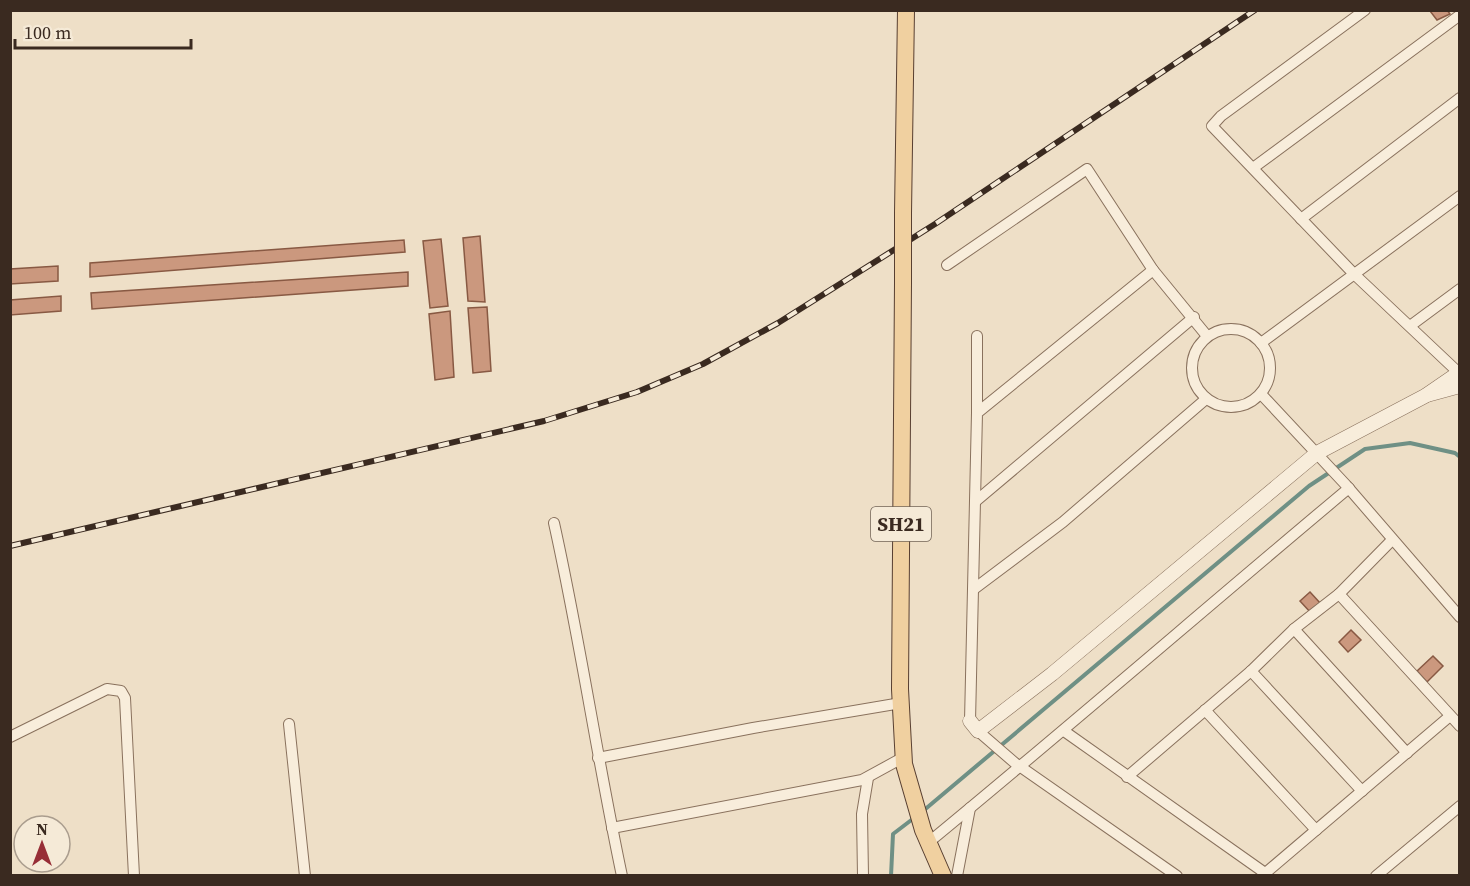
<svg xmlns="http://www.w3.org/2000/svg" width="1470" height="886" font-family="'Source Serif 4',serif">
	<style>
		.lines { fill: none; stroke-linecap: round; stroke-linejoin: round }
		.stream { stroke: #6f9085; stroke-width: 4 }
		.building { fill: #cb987e; stroke: #885943; stroke-width: 1.5 }
		.minor-casing { stroke: #89715d; stroke-width: 12 }
		.tertiary-casing { stroke: #89715d; stroke-width: 15 }
		.primary-casing { stroke: #583f31; stroke-width: 18 }
		.minor { stroke: #f8eddb; stroke-width: 10 }
		.tertiary { stroke: #f8eddb; stroke-width: 14 }
		.primary { stroke: #f0d0a0; stroke-width: 16 }
		.rail-casing { stroke: #3a2a20; stroke-width: 6 }
		.rail { stroke: #f5ead7; stroke-width: 4; stroke-dasharray: 11; stroke-linecap: butt }
		.primary-bridge-casing { stroke: #583f31; stroke-width: 18; stroke-linecap: butt }
		.primary-bridge { stroke: #f0d0a0; stroke-width: 16 }
		.labels { text-anchor: middle; dominant-baseline: central; stroke-width: 4.5; stroke-linejoin: round; paint-order: stroke }
		.shield { fill: #f5ead7; stroke: #726457; stroke-width: 1.5 }
		.shield-label { font-size: 20px; font-weight: bold; fill: #3a2a20 }
	</style>
	<rect width="100%" height="100%" fill="#eedfc7"/>
	<g class="lines">
		<g class="stream">
			<polyline points="923,811 1309,486 1365,449 1410,443 1455,453 1460,457"/>
			<polyline points="891,876 893,834 914,818"/>
		</g>
	</g>
	<g class="building">
		<polygon points="1447,10 1450,14 1437,20 1430,11"/>
		<polygon points="480,236 485,302 468,301 463,238"/>
		<polygon points="441,239 448,306 430,308 423,241"/>
		<polygon points="404,240 405,252 90,277 90,263"/>
		<polygon points="58,266 58,281 10,284 10,269"/>
		<polygon points="408,272 408,286 92,309 91,293"/>
		<polygon points="61,296 61,311 10,315 10,300"/>
		<polygon points="487,307 491,371 473,373 468,308"/>
		<polygon points="450,311 454,377 435,380 429,314"/>
		<polygon points="1310,592 1321,604 1311,613 1300,601"/>
		<polygon points="1351,630 1361,640 1348,652 1339,642"/>
		<polygon points="1433,656 1443,666 1427,682 1417,671"/>
	</g>
	<g class="lines">
		<defs>
			<g id="minor">
				<polyline points="1365,10 1221,116 1212,126 1354,274 1460,374"/>
				<polyline points="1253,168 1460,15"/>
				<polyline points="1301,219 1460,98"/>
				<polyline points="947,265 1087,169 1153,270 1207,336"/>
				<polyline points="1410,326 1460,289"/>
				<circle cx="1231" cy="368" r="39"/>
				<polyline points="977,336 977,413"/>
				<polyline points="1261,343 1460,196"/>
				<polyline points="1261,394 1346,485 1460,617"/>
				<polyline points="976,501 1194,317"/>
				<path d="M554,523C580,640 597,758 622,876"/>
				<polyline points="974,589 1063,522 1206,399"/>
				<polyline points="1339,594 1460,726"/>
				<polyline points="1294,629 1407,753"/>
				<polyline points="1251,671 1362,791"/>
				<polyline points="1205,710 1316,830"/>
				<polyline points="970,721 977,413 1153,270"/>
				<polyline points="289,724 305,876"/>
				<polyline points="978,731 1015,763 1177,876"/>
				<polyline points="1064,731 1265,873"/>
				<polyline points="10,737 107,689 121,691 125,698 134,876"/>
				<polyline points="598,758 753,728 901,703"/>
				<polyline points="1127,777 1251,671 1294,629 1339,594 1392,540"/>
				<polyline points="612,828 862,780 904,757"/>
				<path d="M929,842C1070,726 1208,606 1349,488"/>
				<polyline points="863,876 862,814 868,778"/>
				<polyline points="957,876 970,808"/>
				<polyline points="1262,876 1450,716"/>
				<polyline points="1376,876 1460,806"/>
			</g>
			<g id="tertiary">
				<polyline points="1427,395 1460,386"/>
				<polyline points="970,721 978,731 1052,674 1317,453 1425,396 1460,372"/>
			</g>
			<g id="primary">
				<polyline points="903,213 906,10"/>
				<polyline points="903,283 900,689 904,764 923,830 943,876"/>
			</g>
		</defs>
		<use href="#minor" class="minor-casing"/>
		<use href="#tertiary" class="tertiary-casing"/>
		<use href="#primary" class="primary-casing"/>
		<use href="#minor" class="minor"/>
		<use href="#tertiary" class="tertiary"/>
		<use href="#primary" class="primary"/>
		<defs>
			<polyline id="rail" points="10,546 544,421 637,392 703,364 778,323 935,224 1255,10"/>
		</defs>
		<use href="#rail" class="rail-casing"/>
		<use href="#rail" class="rail"/>
		<defs>
			<polyline id="primary-bridge" points="903,213 903,283"/>
		</defs>
		<use href="#primary-bridge" class="primary-bridge-casing"/>
		<use href="#primary-bridge" class="primary-bridge"/>
	</g>
	<g class="labels">
		<rect class="shield" x="871" y="507" width="60" height="34" rx="4.5"/>
		<g class="shield-label">
			<text x="901" y="524">SH21</text>
		</g>
	</g>
	<rect width="1470" height="886" fill="none" stroke="#3a2a20" stroke-width="24"/>
	<g transform="translate(42 844)"><circle r="28" fill="#f5ead7" stroke="#aa9d8e" stroke-width="1.5"/>
	<path d="M0-4.5L10 22L0 15L-10 22Z" fill="#972e37"/>
	<text y="-9" font-size="16" font-weight="bold" text-anchor="middle" fill="#3a2a20">N</text>
	</g>
	<path d="M15 39v9h176v-9" fill="none" stroke="#3a2a20" stroke-width="3"/>
	<text x="24" y="39" font-size="18" fill="#3a2a20" stroke="#f5ead7" stroke-width="4.5" paint-order="stroke">100 m</text>
</svg>
